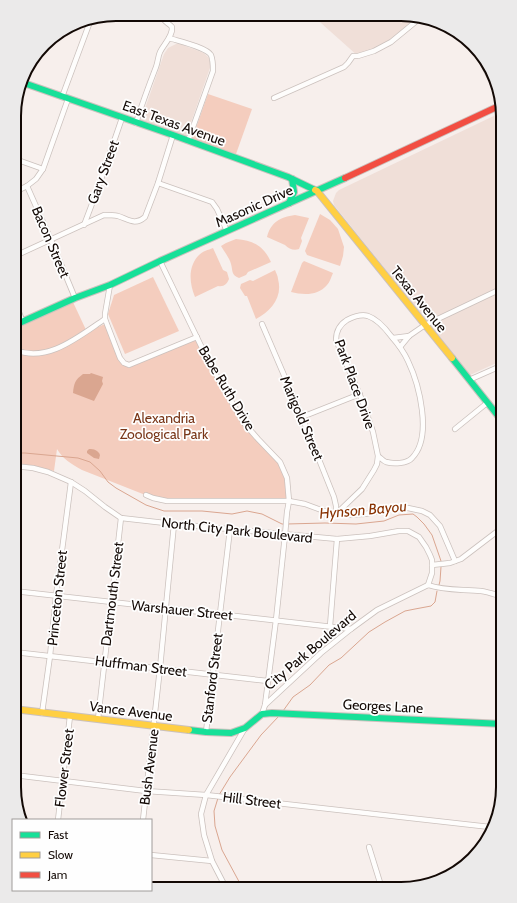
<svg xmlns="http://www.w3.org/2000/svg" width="517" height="903" font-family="Cabin,sans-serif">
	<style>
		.built { fill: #f0dfd8 }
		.green { fill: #f4cdbe }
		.water { fill: #daa690 }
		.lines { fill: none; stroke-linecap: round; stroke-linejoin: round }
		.stream { stroke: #daa690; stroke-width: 1 }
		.street-casing { stroke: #cbc1bd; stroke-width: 6 }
		.fast-casing { stroke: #cbc1bd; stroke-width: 8 }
		.slow-casing { stroke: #cbc1bd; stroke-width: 8 }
		.jam-casing { stroke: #cbc1bd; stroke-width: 8 }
		.street { stroke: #fefdfc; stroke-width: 4.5 }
		.fast { stroke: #16e098; stroke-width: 6 }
		.slow { stroke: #ffcf43; stroke-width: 6 }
		.jam { stroke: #f24e42; stroke-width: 6 }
		.labels { text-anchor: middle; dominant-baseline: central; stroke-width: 3.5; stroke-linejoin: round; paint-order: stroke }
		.street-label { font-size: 14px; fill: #130905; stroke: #fefefe }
		.park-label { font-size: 14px; fill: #783517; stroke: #fefefe }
		.water-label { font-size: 15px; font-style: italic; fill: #883101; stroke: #fefefe }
		.rim { fill: none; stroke: #130905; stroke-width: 2 }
	</style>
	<rect width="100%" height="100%" fill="#f7efec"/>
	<g class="built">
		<polygon points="312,15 421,16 391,42 358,56"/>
		<polygon points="176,44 180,44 204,53 209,58 211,65 186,137 141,120 164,54 168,48"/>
		<polygon points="502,112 503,360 470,375 334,205 333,201 336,193 339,190"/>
	</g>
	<g class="green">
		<polygon points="208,94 252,109 236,154 192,139"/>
		<polygon points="320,214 330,220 338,229 344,247 343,256 340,266 307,255 305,251"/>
		<path d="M295,215L309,218L301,238L302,241L299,249C294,251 289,249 285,245L267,237C271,222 280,217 295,215Z"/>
		<path d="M236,239C254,241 263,245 271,262L248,272L246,275L239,278C231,275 233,271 231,264C230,259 224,251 221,246L226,243Z"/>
		<path d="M213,248L223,270L227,272L229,279C227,284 224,287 218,286L195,297C189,283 188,266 199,255C203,251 208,250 213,248Z"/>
		<path d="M304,261L333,273C331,277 330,282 327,285C318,296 303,295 291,292L302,263Z"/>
		<path d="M275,270C276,273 278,276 278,279C283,297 271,311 256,319L247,296H245L240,288L241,284L250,280L253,281Z"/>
		<polygon points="153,277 179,331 125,354 108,314 114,295"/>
		<path d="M72,300L87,332L105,324L120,359L126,365L197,337L244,423L274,456L287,478V503L187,502L153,498L82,470C71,464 63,459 57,449L54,471L14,462L15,327Z"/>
	</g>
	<g class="water">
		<path d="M91,373L103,377L102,381L103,384L94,401L73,393C74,383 75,380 83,374H90Z"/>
		<path d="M89,449C94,449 98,450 100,455L99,459L94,458L87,453V451Z"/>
	</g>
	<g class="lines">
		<g class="stream">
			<polyline points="14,453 25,453 78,458 90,462 100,471 108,482 116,488 146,505 164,511 202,511 232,514 247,511 262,514 282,524 284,524"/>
			<polyline points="287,524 325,523 356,524 384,521 399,515 413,514 417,517 424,524 432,535 441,561"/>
			<polyline points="439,585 440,581 441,567"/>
			<polyline points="283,711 293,697 310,685 329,665 341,658 369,632 385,622 405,611 415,609 431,606 435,602 437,591"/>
			<polyline points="219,795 230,777 261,735 279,716"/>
			<polyline points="218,798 214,811 215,826 222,850 243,889"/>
		</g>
		<defs>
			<g id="street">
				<path d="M169,38C178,41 206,47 211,55C213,60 213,66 213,71L188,141"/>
				<polyline points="62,97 91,19"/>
				<polyline points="274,98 344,67 348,63 353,56 358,56 374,51 391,42 419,19 423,17"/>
				<path d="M136,123C142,104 149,85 156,67C158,62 158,56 160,52C164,44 173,36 172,27C168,22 162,22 163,14"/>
				<polyline points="15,159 43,169"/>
				<polyline points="158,183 212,202 217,209 227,231"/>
				<polyline points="27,186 51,240 75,298"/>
				<polyline points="15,192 27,186 36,179 43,169 68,99"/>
				<polyline points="84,225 98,188 122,118"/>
				<path d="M15,256L104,215C109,215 113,215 118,216C128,219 135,226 145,217L158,183L173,135"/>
				<polyline points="160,261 204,352 221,384 244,423 258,439 280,462 287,478 289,501 287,512 285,535 276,620 265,705"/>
				<polyline points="110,285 105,314 105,319 120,358 124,363 129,365 197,337"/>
				<polyline points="15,303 23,322"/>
				<polyline points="262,324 302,417 334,497 336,506 336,514"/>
				<polyline points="393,338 409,336"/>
				<polyline points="400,347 409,336 425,325 503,288"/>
				<path d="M15,350C48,363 78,337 105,319"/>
				<polyline points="469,380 503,365"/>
				<polyline points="302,417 360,394"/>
				<polyline points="455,429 487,403"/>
				<polyline points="14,466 33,468 48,472 71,482 85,491 105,507 121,518 174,524 337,539 370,536 399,531 408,531 419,537 426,547 430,555 432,560 432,573 428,585"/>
				<polyline points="14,481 16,466"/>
				<polyline points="146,495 153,498 167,501 289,501 305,504 324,511 345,515 365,514 397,508 408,508 422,511 430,515 440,526 455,561"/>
				<path d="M336,514L362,489L374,470L377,464L378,456L373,432L362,400L336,340C336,331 339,325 347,320C353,317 361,314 368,316C377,319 385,328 391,336C398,344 404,352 408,361C419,384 433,437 412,458C407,464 393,464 386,462C383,461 381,458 378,456"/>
				<polyline points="432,565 450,563 461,559 503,527"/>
				<path d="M428,585C445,591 463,589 481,591C489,592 496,595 503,597"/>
				<polyline points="14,591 351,629"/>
				<polyline points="330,626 337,539"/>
				<polyline points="14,652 268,681"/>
				<polyline points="42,713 50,656 56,596 71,482"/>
				<polyline points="262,714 265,705 321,653 351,629 377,610 428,585"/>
				<polyline points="98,719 121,518"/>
				<polyline points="206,732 230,529"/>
				<polyline points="14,775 146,791 206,795 490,827"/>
				<polyline points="58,820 70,716"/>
				<polyline points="143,820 160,668 174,524"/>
				<polyline points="369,847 382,889"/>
				<polyline points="151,855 212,861"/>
				<polyline points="215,888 225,886"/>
				<polyline points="226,888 212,861 204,835 201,814 206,795 245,728"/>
			</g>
			<g id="fast">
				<polyline points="482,60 499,94"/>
				<polyline points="21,82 173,135 288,177 315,190"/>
				<polyline points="289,203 294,192 292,179"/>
				<polyline points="15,325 75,298 110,285 160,261 345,178"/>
				<polyline points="452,358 503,422"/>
				<polyline points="189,730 206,732 231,733 245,728 262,714 272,713 503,724"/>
				<polyline points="418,886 441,878"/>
			</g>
			<g id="slow">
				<polyline points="315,190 317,191 452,358"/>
				<polyline points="14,709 189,730"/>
			</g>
			<polyline id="jam" points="345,178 501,105"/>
		</defs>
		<use href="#street" class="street-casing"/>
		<use href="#fast" class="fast-casing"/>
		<use href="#slow" class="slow-casing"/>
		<use href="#jam" class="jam-casing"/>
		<use href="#street" class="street"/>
		<use href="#fast" class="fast"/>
		<use href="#slow" class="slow"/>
		<use href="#jam" class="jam"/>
	</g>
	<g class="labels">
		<g class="street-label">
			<text transform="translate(174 123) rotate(20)">East Texas Avenue</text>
			<text transform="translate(103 172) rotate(-70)">Gary Street</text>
			<text transform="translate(254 206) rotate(-24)">Masonic Drive</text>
			<text transform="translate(51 242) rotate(67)">Bacon Street</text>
			<text transform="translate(419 299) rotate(51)">Texas Avenue</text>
			<text transform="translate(355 384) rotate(70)">Park Place Drive</text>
			<text transform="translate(227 388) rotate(59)">Babe Ruth Drive</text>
			<text transform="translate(302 418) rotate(67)">Marigold Street</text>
			<text transform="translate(237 530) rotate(6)">North City Park Boulevard</text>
			<text transform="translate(112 594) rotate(-83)">Dartmouth Street</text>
			<text transform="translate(57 598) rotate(-84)">Princeton Street</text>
			<text transform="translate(182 610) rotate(6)">Warshauer Street</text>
			<text transform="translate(310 650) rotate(-40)">City Park Boulevard</text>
			<text transform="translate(141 666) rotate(7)">Huffman Street</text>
			<text transform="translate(212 678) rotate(-83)">Stanford Street</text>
			<text transform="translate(383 706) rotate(3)">Georges Lane</text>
			<text transform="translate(131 711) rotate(7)">Vance Avenue</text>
			<text transform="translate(149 767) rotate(-83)">Bush Avenue</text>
			<text transform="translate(64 768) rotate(-83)">Flower Street</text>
			<text transform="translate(252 800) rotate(7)">Hill Street</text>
		</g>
		<g class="park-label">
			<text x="164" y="418">Alexandria<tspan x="164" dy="16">Zoological Park</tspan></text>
		</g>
		<g class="water-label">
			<text transform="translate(363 510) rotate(-5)">Hynson Bayou</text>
		</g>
	</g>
	<path d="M0 0H517V903H0ZM116 21H401A95 95 0 0 1 496 116V787A95 95 0 0 1 401 882H116A95 95 0 0 1 21 787V116A95 95 0 0 1 116 21Z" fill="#ebeaea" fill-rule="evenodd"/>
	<path class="rim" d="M116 21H401A95 95 0 0 1 496 116V787A95 95 0 0 1 401 882H116A95 95 0 0 1 21 787V116A95 95 0 0 1 116 21Z"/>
	<rect x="12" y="819" width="140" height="72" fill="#fefefe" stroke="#a09c9a"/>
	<rect x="20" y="832" width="20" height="6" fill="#16e098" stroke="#a09c9a"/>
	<text x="48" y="839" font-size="12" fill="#130905">Fast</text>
	<rect x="20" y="852" width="20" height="6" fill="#ffcf43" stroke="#a09c9a"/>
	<text x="48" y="859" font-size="12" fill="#130905">Slow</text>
	<rect x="20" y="872" width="20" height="6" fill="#f24e42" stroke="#a09c9a"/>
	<text x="48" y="879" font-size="12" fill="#130905">Jam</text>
</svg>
